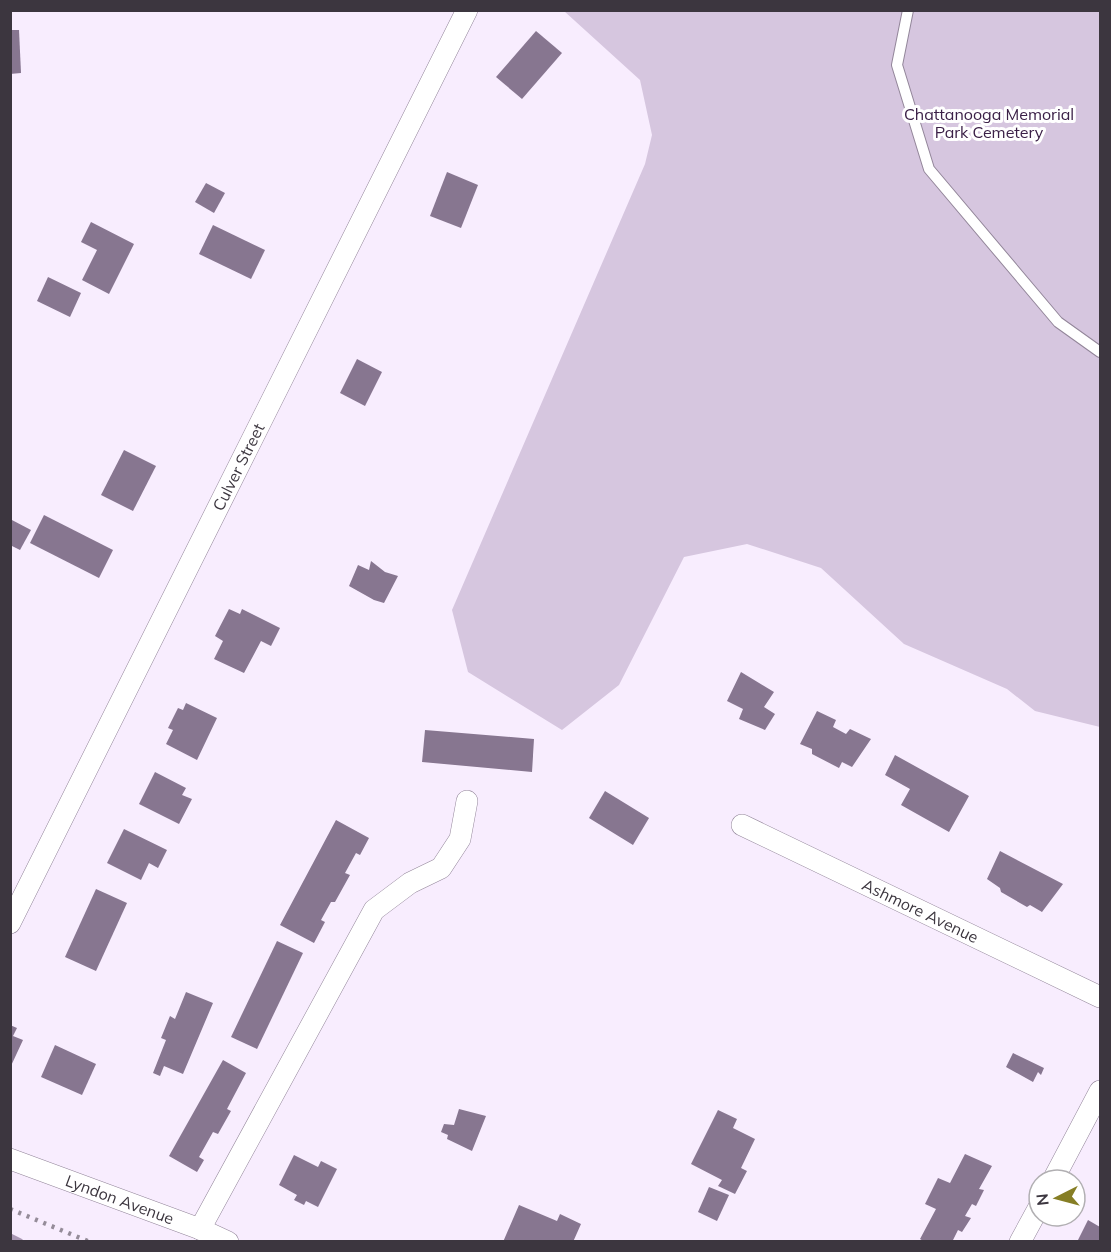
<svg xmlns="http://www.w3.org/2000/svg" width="1111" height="1252" font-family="Mulish,sans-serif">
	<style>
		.green { fill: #d6c6df }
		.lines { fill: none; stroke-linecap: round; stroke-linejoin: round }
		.stream { stroke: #aa98b4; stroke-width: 7 }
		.building { fill: #877690 }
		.lane-casing { stroke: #93869a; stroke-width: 12 }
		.street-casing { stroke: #93869a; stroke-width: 22 }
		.lane { stroke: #fff; stroke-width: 10 }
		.street { stroke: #fff; stroke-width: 21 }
		.rail { stroke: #958c99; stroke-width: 4.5; stroke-dasharray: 3 6; stroke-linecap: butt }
		.labels { text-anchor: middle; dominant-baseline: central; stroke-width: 6; stroke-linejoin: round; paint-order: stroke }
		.park-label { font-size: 16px; fill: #3b2047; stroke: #fff }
		.street-label { font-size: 16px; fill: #3c363f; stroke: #fff }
	</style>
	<rect width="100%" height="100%" fill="#f8edfe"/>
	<polygon class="green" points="564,11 1100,11 1100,727 1035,711 1007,689 904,644 821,568 747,544 684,557 619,685 562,730 468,672 452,610 645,164 652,135 640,80"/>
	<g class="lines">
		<polyline class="stream" points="10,1237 20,1242"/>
	</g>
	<g class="building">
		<polygon points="10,30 19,30 21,73 10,74"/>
		<polygon points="536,31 562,53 522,99 496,77"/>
		<polygon points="447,172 478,185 461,228 430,216"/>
		<polygon points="206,183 225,193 214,213 195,202"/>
		<polygon points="91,222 134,244 109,294 82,280 97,250 81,242"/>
		<polygon points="213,225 265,250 251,279 199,254"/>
		<polygon points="48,277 81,293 70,317 37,301"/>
		<polygon points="357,359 382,372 365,406 340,393"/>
		<polygon points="124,450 156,466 133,511 101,495"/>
		<polygon points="44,515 113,550 99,578 30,543"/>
		<polygon points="10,519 31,530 20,550 10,545"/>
		<polygon points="371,561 385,572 398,576 384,603 374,600 349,586 358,565 369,570"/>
		<polygon points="229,609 240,614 242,609 280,628 271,646 261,641 244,673 214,659 223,641 215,636"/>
		<polygon points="741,672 774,692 764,707 775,714 765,730 739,719 743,709 727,701"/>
		<polygon points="186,703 217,718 197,760 166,744 173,730 168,728 178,708 183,710"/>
		<polygon points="817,711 836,720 833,727 846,734 850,729 871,739 852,767 842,762 839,768 812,754 812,749 800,744"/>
		<polygon points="425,730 534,739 532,772 422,762"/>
		<polygon points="895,755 969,796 949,832 901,805 910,789 885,775"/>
		<polygon points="155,772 186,788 182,795 192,799 179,824 139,804"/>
		<polygon points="605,791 649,818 633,845 589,818"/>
		<polygon points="336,820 369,838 360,855 356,853 345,873 350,875 335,902 331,902 321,920 325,922 314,943 280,925"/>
		<polygon points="124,829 167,850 158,868 149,863 141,880 107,863"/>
		<polygon points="1000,851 1063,884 1042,912 1030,905 1027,907 1001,892 1000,888 987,879"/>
		<polygon points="96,889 127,903 96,971 65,957"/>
		<polygon points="277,941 303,953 257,1049 231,1037"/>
		<polygon points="186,992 213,1003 183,1074 164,1066 160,1076 153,1073 166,1040 161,1038 170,1016 175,1019"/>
		<polygon points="10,1025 17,1028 13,1036 23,1040 10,1068"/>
		<polygon points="55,1045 96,1064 82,1095 41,1077"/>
		<polygon points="1013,1053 1044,1068 1041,1075 1038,1072 1033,1082 1006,1067"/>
		<polygon points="223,1060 246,1073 227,1109 231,1111 218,1134 213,1132 199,1157 204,1160 197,1172 169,1156"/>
		<polygon points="459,1109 486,1116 472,1151 447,1139 448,1135 441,1132 444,1124 454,1125"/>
		<polygon points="718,1110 737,1119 733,1128 755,1139 741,1168 747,1171 735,1194 718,1186 722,1180 691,1164"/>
		<polygon points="965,1154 992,1166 979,1189 984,1190 976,1206 972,1204 965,1216 971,1218 962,1232 958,1230 952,1242 925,1242 920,1239 936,1209 925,1204 938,1178 950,1183"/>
		<polygon points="294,1155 318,1167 321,1161 337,1169 318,1207 306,1201 304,1205 294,1200 297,1195 279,1185"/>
		<polygon points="709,1187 729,1195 717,1221 698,1212"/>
		<polygon points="519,1205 557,1221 560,1214 581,1224 573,1242 503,1242"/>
		<polygon points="1088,1220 1100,1227 1100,1242 1077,1242"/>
	</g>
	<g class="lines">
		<defs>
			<polyline id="lane" points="908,10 897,65 929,169 1058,322 1100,352"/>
			<g id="street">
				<path id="s1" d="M742,825L1100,997"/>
				<path id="s2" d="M10,923L467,10"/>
				<path id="s3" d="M10,1159L200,1229L228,1242"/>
				<polyline points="1053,1180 1100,1091"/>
				<polyline points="200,1229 374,910 410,883 441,868 460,839 467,801"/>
				<polyline points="1020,1242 1039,1207"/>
			</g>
		</defs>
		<use href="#lane" class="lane-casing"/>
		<use href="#street" class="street-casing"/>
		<use href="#lane" class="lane"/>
		<use href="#street" class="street"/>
		<polyline class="rail" points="10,1209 90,1242"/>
	</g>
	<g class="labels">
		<g class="park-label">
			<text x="989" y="114">Chattanooga Memorial<tspan x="989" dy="18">Park Cemetery</tspan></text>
		</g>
		<g class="street-label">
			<text stroke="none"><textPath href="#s2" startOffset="510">Culver Street</textPath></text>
			<text stroke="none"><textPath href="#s1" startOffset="198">Ashmore Avenue</textPath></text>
			<text stroke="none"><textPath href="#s3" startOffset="117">Lyndon Avenue</textPath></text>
		</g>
	</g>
	<rect width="1111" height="1252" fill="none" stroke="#3c363f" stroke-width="24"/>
	<g transform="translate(1057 1198) rotate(264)"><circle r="28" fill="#ffffff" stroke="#b1afb2" stroke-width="1.5"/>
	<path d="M0-4.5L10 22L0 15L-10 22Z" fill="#867e25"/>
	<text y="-9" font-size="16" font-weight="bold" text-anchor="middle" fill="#3c363f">N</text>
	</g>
</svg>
